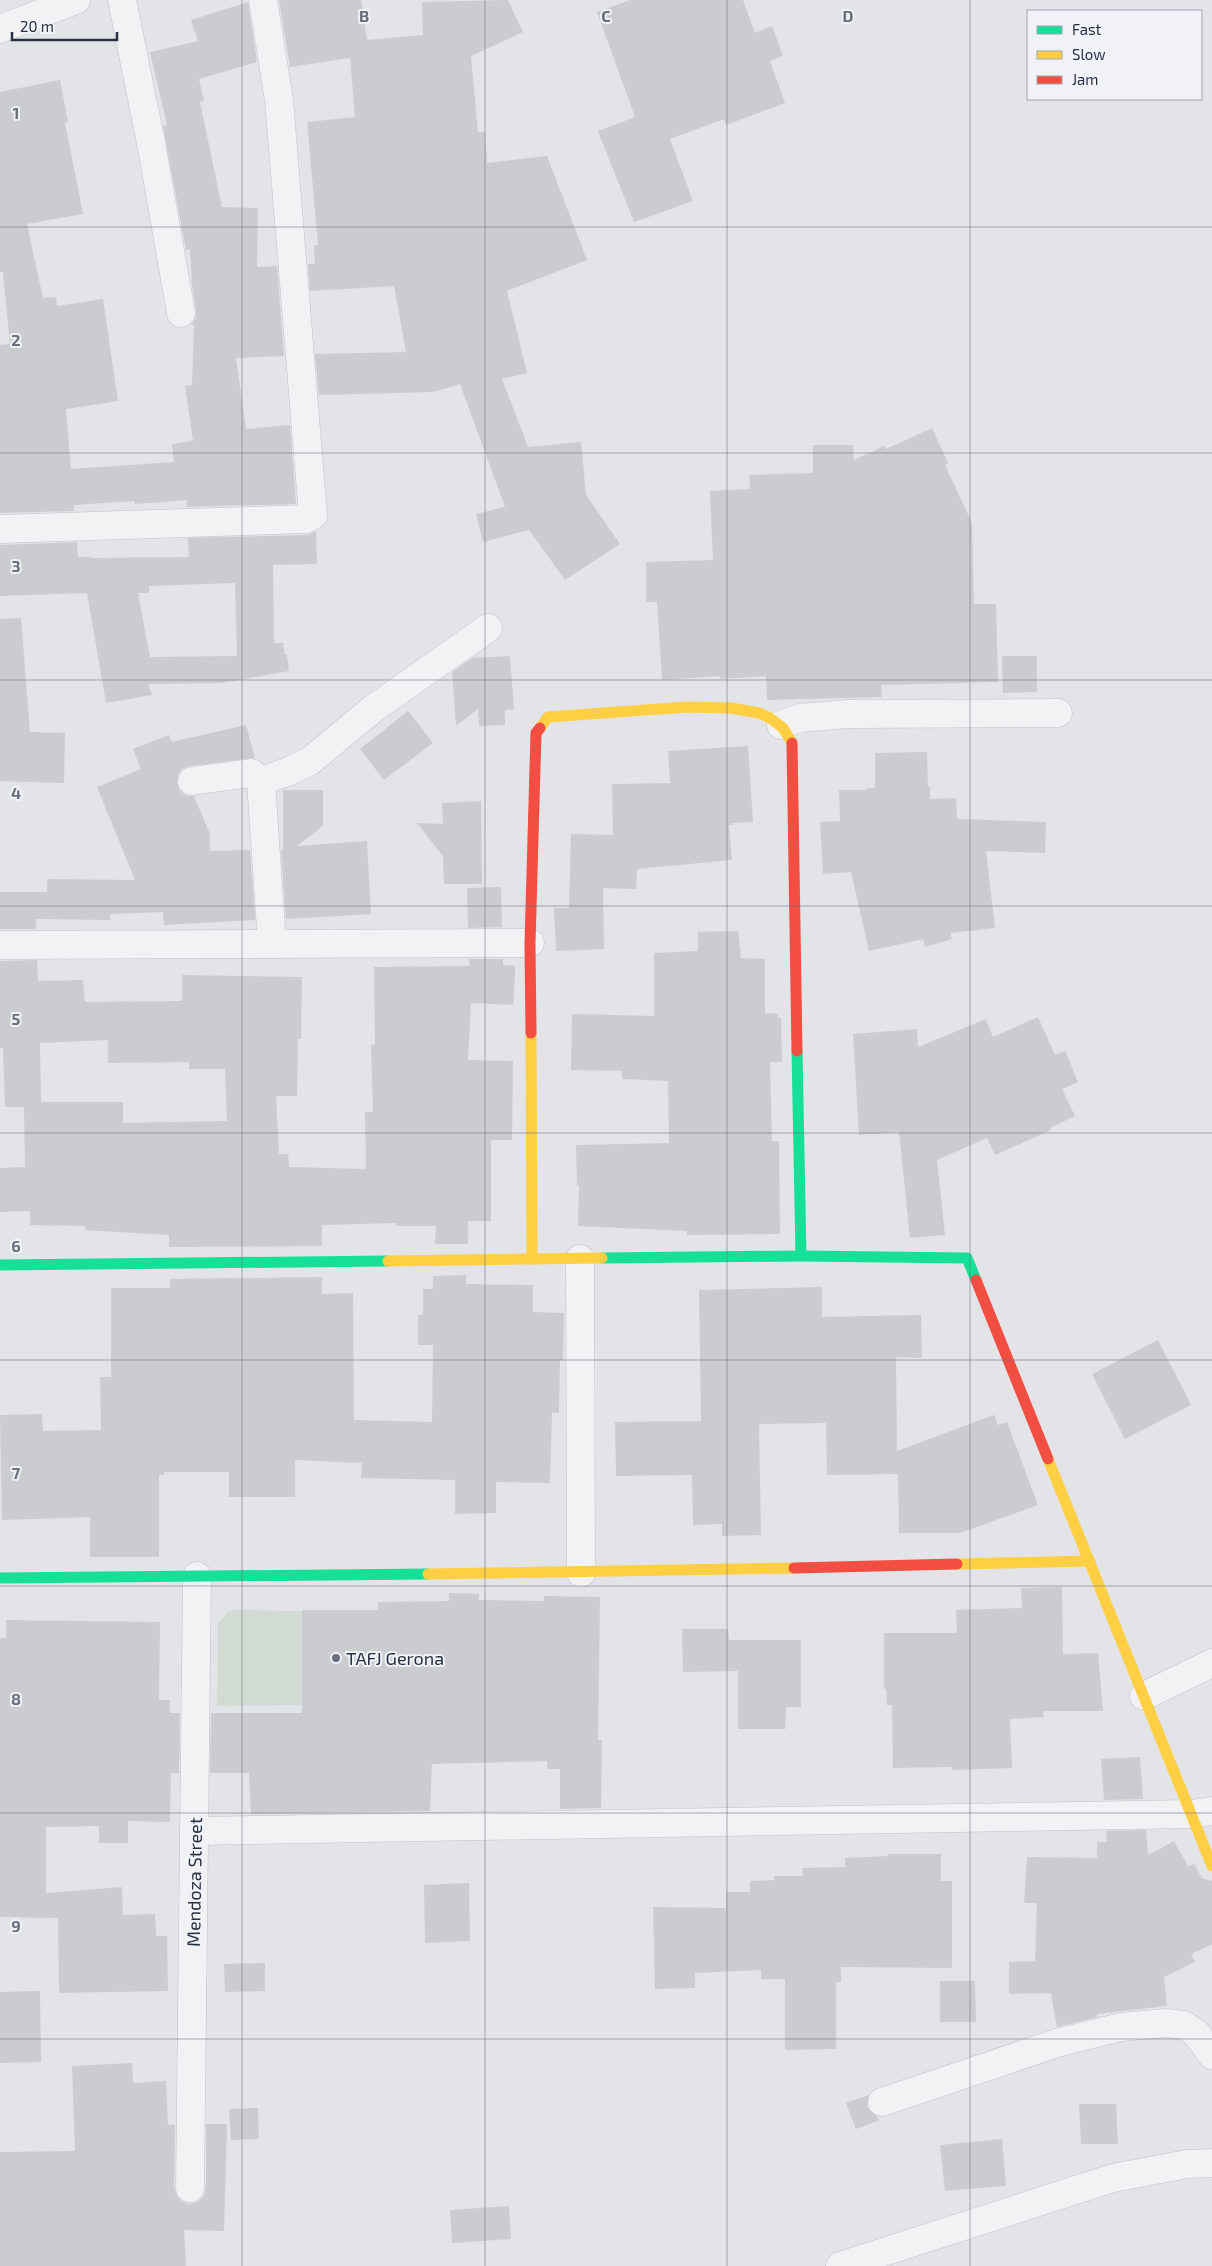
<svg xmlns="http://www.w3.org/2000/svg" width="1212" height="2266" font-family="'Exo 2',sans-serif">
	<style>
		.green { fill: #d2dbd3 }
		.building { fill: #caccd0; fill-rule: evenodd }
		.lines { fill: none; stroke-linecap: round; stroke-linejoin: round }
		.street-casing { stroke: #c0c2c6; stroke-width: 29 }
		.street { stroke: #f2f2f4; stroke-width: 28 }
		.fast { stroke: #16e098; stroke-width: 11 }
		.slow { stroke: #ffcf43; stroke-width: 11 }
		.jam { stroke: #f24e42; stroke-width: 11 }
		.grid { fill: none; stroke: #696f7c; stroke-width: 1; stroke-opacity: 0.55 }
		.poi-dot { fill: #696f7c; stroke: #f0f2f7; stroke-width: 2 }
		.labels { text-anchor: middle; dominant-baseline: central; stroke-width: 4; stroke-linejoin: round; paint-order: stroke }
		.poi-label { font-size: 18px; fill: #283042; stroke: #f0f2f7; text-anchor: start }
		.street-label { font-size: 18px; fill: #283042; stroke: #f0f2f7 }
		.grid-label { font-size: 16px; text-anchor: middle; font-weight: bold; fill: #696f7c; stroke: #f0f2f7; stroke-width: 4; stroke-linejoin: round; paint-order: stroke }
	</style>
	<rect width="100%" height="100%" fill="#e2e4e8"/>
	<polygon class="green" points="235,1610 302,1611 302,1705 217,1706 218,1624 228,1612"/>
	<g class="building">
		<polygon points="279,0 361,0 367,40 423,35 422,2 508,0 523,32 471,56 478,132 485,132 487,163 547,156 587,260 507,291 527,373 502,379 528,447 581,442 586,495 620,544 565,580 529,530 483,542 476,514 505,507 460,384 433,392 319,395 315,354 406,352 394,286 310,291 308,264 315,264 314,245 318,245 307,122 355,117 350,58 290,67"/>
		<polygon points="630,0 743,0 755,33 772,26 783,56 770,61 785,103 726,125 724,119 670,139 693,201 634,222 598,131 635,117 597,12"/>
		<polygon points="248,2 257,62 199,79 204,101 200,102 222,207 258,208 257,267 277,266 284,356 236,358 246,429 290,425 296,504 187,507 187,500 135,504 134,501 74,505 74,511 0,513 0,345 10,344 3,272 0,272 0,92 60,80 68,122 65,122 83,214 27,224 43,298 56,297 57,306 103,299 118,401 66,409 71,469 174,462 172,444 193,441 185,386 192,385 194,325 191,325 196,318 196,310 192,285 190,249 186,250 163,126 167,125 150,52 198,41 191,20"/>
		<polygon points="932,428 948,463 945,465 972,523 974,604 996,604 998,682 881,685 882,697 770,700 767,699 766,676 720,679 720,676 662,680 657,602 646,602 646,562 713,560 710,491 750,489 749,475 813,473 813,445 853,445 854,460 884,446 886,449"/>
		<path d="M316,531L317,564L273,565L274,643H283L285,655H287L289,671L221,683L148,684L152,695L106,703L87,593L0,596V545L77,542L78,557H90V558L189,557L188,538L307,535ZM235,583L237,656L150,657L138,593H149V586Z"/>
		<polygon points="21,618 30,732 65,733 64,783 0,781 0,619"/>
		<polygon points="510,656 514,709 505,710 505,725 479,726 478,709 456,726 452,672 472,658"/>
		<polygon points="1002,656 1037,656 1037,692 1003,693"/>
		<polygon points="408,711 433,743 384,780 360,749"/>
		<polygon points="246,725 255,758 189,766 182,769 178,775 177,783 180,791 187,796 194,796 210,834 210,851 250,850 255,920 164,925 163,912 110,914 110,920 36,919 36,929 0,929 0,892 47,892 47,879 135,880 97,787 141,769 133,749 169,735 172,742"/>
		<polygon points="748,746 753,822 732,823 732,825 729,825 732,860 637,869 636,889 603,888 604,949 556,951 554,908 569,908 571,834 613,835 612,784 670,783 668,751"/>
		<polygon points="927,752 928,787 930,787 930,799 956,798 957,819 1046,822 1045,853 986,851 995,928 950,933 952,939 925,947 923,939 869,951 851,872 823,874 820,822 840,821 839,790 867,790 867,788 875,788 875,753"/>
		<polygon points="283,790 323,790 323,826 297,846 367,841 371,914 286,919 281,850 283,850"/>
		<polygon points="481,801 482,884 444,884 443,856 417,823 443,824 442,803"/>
		<polygon points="501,887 502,927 468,928 467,888"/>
		<polygon points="738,931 741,958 765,959 765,1013 778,1014 778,1018 781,1018 782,1062 770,1062 772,1141 779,1141 780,1234 687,1235 687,1231 578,1226 579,1185 577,1185 576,1145 669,1143 668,1081 622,1079 622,1071 571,1070 572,1014 654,1016 654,953 698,951 698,932"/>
		<path d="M469,959H503V965L515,966V975L513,1005L471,1003L468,1060L513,1061L512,1140H491V1221H468V1244H435L436,1226H396V1223L322,1225V1246L169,1247V1235L85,1230L86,1226L30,1225V1211L0,1212V1168L25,1167L24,1107H5L3,1048H0V961L37,960L38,981L83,980L85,1002L182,1001V975L302,977L301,1039H298L297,1096H276L279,1154H288L289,1167L366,1169L365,1112H373L371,1045L375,1044L374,967L470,966ZM108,1040V1063L189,1062V1069H225L227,1121L123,1123V1102H41L40,1043Z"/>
		<polygon points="1038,1017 1055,1055 1065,1051 1078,1082 1062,1089 1075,1116 1050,1128 1051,1130 995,1155 987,1138 937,1160 945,1235 910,1238 899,1132 859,1135 853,1034 917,1029 918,1047 986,1019 993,1037"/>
		<polygon points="466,1275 466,1284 533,1285 533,1312 564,1313 563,1360 560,1360 559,1413 552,1413 550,1483 496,1482 496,1513 455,1514 455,1480 361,1478 362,1463 295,1460 295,1497 229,1497 229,1472 164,1472 164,1475 159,1475 159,1557 90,1557 90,1517 2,1520 0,1415 42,1414 43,1431 101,1430 100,1377 111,1377 111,1288 170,1288 170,1279 322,1277 322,1294 353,1293 354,1420 432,1422 433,1345 418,1345 418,1315 423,1315 423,1289 433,1289 433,1276"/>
		<polygon points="822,1287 822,1317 921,1315 922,1358 896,1357 897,1451 994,1415 998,1425 1007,1422 1038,1505 960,1533 899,1533 898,1474 827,1475 826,1423 759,1424 761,1535 722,1536 722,1524 693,1525 692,1475 616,1476 615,1422 701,1421 699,1290"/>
		<polygon points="1158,1340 1191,1405 1125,1439 1092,1374"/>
		<polygon points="1062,1587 1063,1654 1098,1653 1103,1711 1043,1711 1044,1717 1010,1719 1012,1768 953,1770 952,1767 893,1768 892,1705 887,1705 886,1689 884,1689 884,1633 957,1633 956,1610 1022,1608 1021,1588"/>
		<polygon points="449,1593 479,1594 479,1600 544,1601 544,1596 600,1597 598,1740 602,1740 601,1808 560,1809 560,1769 547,1769 547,1761 432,1764 430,1811 251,1814 249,1773 210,1773 211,1713 302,1713 302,1610 378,1610 378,1602 449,1601"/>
		<polygon points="6,1620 160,1622 159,1700 170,1700 170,1713 180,1713 179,1773 171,1773 170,1822 128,1821 128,1843 99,1843 99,1826 46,1827 46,1893 122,1887 123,1915 155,1914 156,1936 167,1936 168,1991 59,1993 58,1918 0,1917 0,1638 6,1638"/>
		<polygon points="682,1629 728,1629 729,1640 801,1640 801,1707 786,1707 785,1729 738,1729 738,1671 683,1672"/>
		<polygon points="1140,1757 1143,1799 1104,1800 1101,1759"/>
		<polygon points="1146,1830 1148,1855 1174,1841 1188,1866 1194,1864 1202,1878 1212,1881 1212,1944 1191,1954 1195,1962 1164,1977 1167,2006 1097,2014 1097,2017 1057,2027 1051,1993 1009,1994 1009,1962 1035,1961 1037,1903 1024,1903 1027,1857 1097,1858 1097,1842 1107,1842 1106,1831"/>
		<polygon points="888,1854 941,1854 941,1881 952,1881 952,1968 841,1967 841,1982 836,1982 836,2049 785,2050 785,1979 761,1979 761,1970 695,1973 695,1988 655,1989 653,1907 726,1908 726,1892 750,1892 750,1881 774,1880 774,1876 803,1876 802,1868 845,1867 845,1858 888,1856"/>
		<polygon points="469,1883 470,1941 425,1943 424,1885"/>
		<polygon points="265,1963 265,1991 225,1992 224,1964"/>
		<polygon points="940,1981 975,1981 976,2022 940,2022"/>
		<polygon points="40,1991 41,2062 0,2063 0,1992"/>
		<polygon points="132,2063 133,2083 166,2081 168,2125 175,2125 174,2188 177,2196 182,2202 190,2204 197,2202 204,2196 206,2188 206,2124 227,2124 224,2231 184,2230 186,2266 0,2266 0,2152 75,2151 72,2066"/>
		<polygon points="869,2095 867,2107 880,2120 856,2129 846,2103"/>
		<polygon points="1079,2104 1116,2104 1118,2144 1081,2144"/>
		<polygon points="258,2108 259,2139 231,2140 229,2109"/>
		<polygon points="1002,2139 1006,2186 945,2191 940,2145"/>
		<polygon points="509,2206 511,2239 452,2243 450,2210"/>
	</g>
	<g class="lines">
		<defs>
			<g id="street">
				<polyline points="122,0 152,148 181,313"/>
				<polyline points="0,29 76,0"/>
				<polyline points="0,529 306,519 313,515 279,100 263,0"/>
				<polyline points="781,725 800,718 848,714 1058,713"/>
				<polyline points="192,781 251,773 261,781 272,944"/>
				<polyline points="261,781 287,772 310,761 374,708 488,628"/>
				<polyline points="0,945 530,943"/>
				<polyline points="580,1259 581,1573"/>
				<polyline points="1144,1696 1212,1663"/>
				<polyline points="194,1831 1191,1814 1212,1811"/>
				<polyline points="882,2102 1060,2042 1121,2027 1166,2023 1184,2025 1197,2034 1212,2055"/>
				<polyline points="190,2188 197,1576"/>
				<polyline points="840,2266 1113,2178 1187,2164 1212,2163"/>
			</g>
		</defs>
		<use href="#street" class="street-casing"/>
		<use href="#street" class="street"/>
		<g class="fast">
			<polyline points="797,1051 801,1256"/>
			<polyline points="602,1258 801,1256 967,1258 976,1280"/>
			<polyline points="0,1265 388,1261"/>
			<polyline points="0,1578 428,1574"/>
		</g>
		<g class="slow">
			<polyline points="540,728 548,717 687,707 731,708 759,713 770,718 783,728 792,743"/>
			<polyline points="531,1033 532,1259"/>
			<polyline points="388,1261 602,1258"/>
			<polyline points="1048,1459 1212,1866"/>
			<polyline points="957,1564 1090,1561"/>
			<polyline points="428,1574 794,1568"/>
		</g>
		<g class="jam">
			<polyline points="792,743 797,1051"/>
			<polyline points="531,1033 530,943 536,733 540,728"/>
			<polyline points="976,1280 1048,1459"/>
			<polyline points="794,1568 957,1564"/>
		</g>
	</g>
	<path class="grid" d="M242,0V2266M485,0V2266M727,0V2266M970,0V2266M0,227H1212M0,453H1212M0,680H1212M0,906H1212M0,1133H1212M0,1360H1212M0,1586H1212M0,1813H1212M0,2039H1212"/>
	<circle class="poi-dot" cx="336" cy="1658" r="5"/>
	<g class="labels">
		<g class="poi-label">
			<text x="346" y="1658">TAFJ Gerona</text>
		</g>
		<g class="street-label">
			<text transform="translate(194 1882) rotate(-89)">Mendoza Street</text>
		</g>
	</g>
	<g class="grid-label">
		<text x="364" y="22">B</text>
		<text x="606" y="22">C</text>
		<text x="848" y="22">D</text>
		<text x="16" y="119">1</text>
		<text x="16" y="346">2</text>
		<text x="16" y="572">3</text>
		<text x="16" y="799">4</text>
		<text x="16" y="1025">5</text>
		<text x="16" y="1252">6</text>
		<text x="16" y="1479">7</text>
		<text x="16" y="1705">8</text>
		<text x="16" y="1932">9</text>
	</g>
	<rect x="1027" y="10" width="175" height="90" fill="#f0f2f7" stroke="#a0a4af"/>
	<rect x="1037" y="26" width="25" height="8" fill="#16e098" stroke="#a0a4af"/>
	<text x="1072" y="35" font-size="15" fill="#283042">Fast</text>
	<rect x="1037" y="51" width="25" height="8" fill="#ffcf43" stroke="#a0a4af"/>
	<text x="1072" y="60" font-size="15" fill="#283042">Slow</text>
	<rect x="1037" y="76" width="25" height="8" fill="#f24e42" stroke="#a0a4af"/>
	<text x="1072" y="85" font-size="15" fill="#283042">Jam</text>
	<path d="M12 32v8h105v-8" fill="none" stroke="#283042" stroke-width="2.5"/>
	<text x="20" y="32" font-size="15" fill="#283042" stroke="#f0f2f7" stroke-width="4" paint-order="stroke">20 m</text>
</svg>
